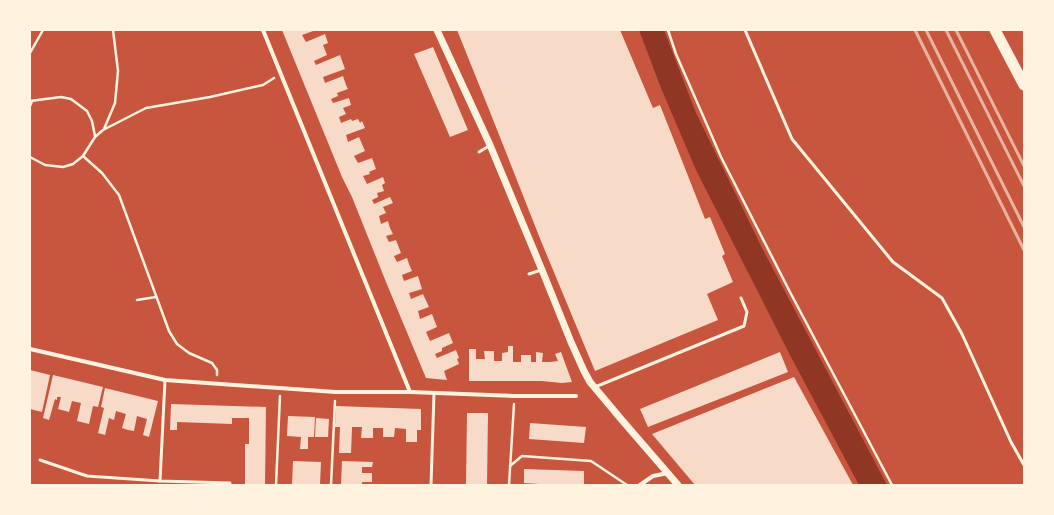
<svg xmlns="http://www.w3.org/2000/svg" width="1054" height="515" font-family="Barlow,sans-serif">
	<style>
		.water { fill: #8f3625 }
		.building { fill: #f7dbc8 }
		.lines { fill: none; stroke-linecap: round; stroke-linejoin: round }
		.path { stroke: #fff3e0; stroke-width: 2.5 }
		.service { stroke: #fff3e0; stroke-width: 3 }
		.minor { stroke: #fff3e0; stroke-width: 4 }
		.tertiary { stroke: #fff3e0; stroke-width: 7 }
		.trunk { stroke: #fff3e0; stroke-width: 11 }
		.rail { stroke: #e9b49f; stroke-width: 3 }
	</style>
	<rect width="100%" height="100%" fill="#c8553d"/>
	<polygon class="water" points="639,30 664,30 696,113 762,248 887,485 859,485 790,355 696,170 661,88"/>
	<g class="building">
		<polygon points="282,30 316,30 302,35 306,42 325,34 328,43 323,45 327,55 314,61 316,65 340,55 345,69 323,77 325,83 343,76 346,85 348,89 337,93 338,96 331,99 333,103 349,98 351,105 343,108 346,114 339,117 341,123 351,119 352,121 358,119 360,123 362,121 365,128 346,135 348,142 359,137 365,151 354,156 358,163 372,158 376,169 369,172 370,174 363,176 367,184 383,177 385,183 382,185 384,191 377,193 378,197 372,200 374,204 390,197 393,203 383,207 386,213 379,216 381,224 388,221 390,228 393,234 386,236 389,242 396,240 401,253 394,256 397,262 407,258 409,264 412,271 402,275 404,281 418,276 422,289 409,293 411,299 423,294 429,307 418,311 420,319 432,314 437,327 426,332 430,341 449,333 453,343 442,348 442,351 435,354 437,358 456,350 459,358 457,359 459,364 444,371 447,380 426,378 386,282 352,197 342,177"/>
		<polygon points="457,30 620,30 653,108 660,105 705,219 710,217 725,254 722,256 733,282 707,294 718,320 595,371 541,241 490,112"/>
		<polygon points="433,47 468,130 450,137 414,54"/>
		<polygon points="508,346 513,346 513,362 521,362 521,355 531,355 531,362 536,362 536,352 543,353 542,362 550,362 558,361 555,354 561,352 572,382 562,383 542,381 469,381 469,349 476,349 476,359 485,359 484,351 494,351 494,361 502,361 502,353 508,352"/>
		<polygon points="780,352 788,372 648,427 640,409"/>
		<polygon points="30,370 50,375 42,412 30,409"/>
		<polygon points="53,375 103,387 98,407 93,406 89,424 77,421 81,403 72,401 69,412 58,409 61,397 57,397 57,400 55,399 49,420 43,418"/>
		<polygon points="794,377 853,485 695,485 652,434"/>
		<polygon points="105,388 158,401 149,437 143,435 147,419 137,416 134,431 128,430 122,428 126,414 116,411 114,420 109,418 105,435 98,433 104,408 101,407"/>
		<polygon points="171,404 266,407 265,485 245,485 245,444 249,444 249,418 232,418 232,424 177,422 177,430 170,430"/>
		<polygon points="336,406 421,409 421,430 417,430 417,442 406,442 406,429 395,428 394,437 383,437 383,428 373,428 373,438 361,438 362,427 352,427 351,453 339,453 340,427 335,427"/>
		<polygon points="467,413 488,413 487,485 466,485"/>
		<polygon points="288,416 315,417 314,437 308,437 308,449 300,449 301,437 287,436"/>
		<polygon points="316,418 329,419 328,437 315,437"/>
		<polygon points="530,423 586,427 584,443 529,439"/>
		<polygon points="293,461 321,462 320,485 292,485"/>
		<polygon points="342,461 373,462 372,467 362,467 362,473 372,473 372,482 362,482 362,485 341,485"/>
		<polygon points="524,469 584,471 584,485 555,485 524,483"/>
	</g>
	<g class="lines">
		<g class="path">
			<polyline points="668,30 676,54 721,157 790,292 892,485"/>
			<polyline points="30,53 43,30"/>
			<polyline points="30,101 61,97 71,99 87,111 92,121 95,136"/>
			<polyline points="30,106 32,101"/>
			<polyline points="104,129 115,103 118,71 113,30"/>
			<polyline points="83,156 102,173 119,195 169,331 177,344 189,353 212,363 217,370 217,375"/>
			<polyline points="30,157 45,165 63,167 73,164 83,156 95,137 103,130 146,108 210,97 263,85 274,78"/>
			<polyline points="137,300 156,297"/>
			<polyline points="510,466 522,456 591,461 627,485"/>
			<polyline points="276,485 280,396"/>
			<polyline points="331,485 335,401"/>
			<polyline points="509,485 514,404"/>
		</g>
		<g class="service">
			<polyline points="745,30 792,139 893,262 942,298 962,334 1011,442 1024,465"/>
			<polyline points="479,152 489,146"/>
			<polyline points="529,274 541,270"/>
			<polyline points="595,387 744,326 747,312 741,298"/>
			<polyline points="40,460 87,476 160,481 230,483"/>
			<polyline points="160,481 165,380"/>
			<polyline points="431,485 434,393"/>
		</g>
		<g class="minor">
			<polyline points="263,30 410,392"/>
			<polyline points="30,349 165,380 336,392 410,392 514,396 576,396"/>
			<polyline points="640,485 653,476 668,473"/>
		</g>
		<polyline class="tertiary" points="437,30 490,145 542,270 571,342 584,371 590,382 621,419 678,485"/>
		<polyline class="trunk" points="995,30 1024,85"/>
		<g class="rail">
			<polyline points="915,30 1024,250"/>
			<polyline points="926,30 1024,227"/>
			<polyline points="946,30 1024,186"/>
			<polyline points="956,30 1024,166"/>
		</g>
	</g>
	<rect width="1054" height="515" fill="none" stroke="#fff3e0" stroke-width="62"/>
</svg>
